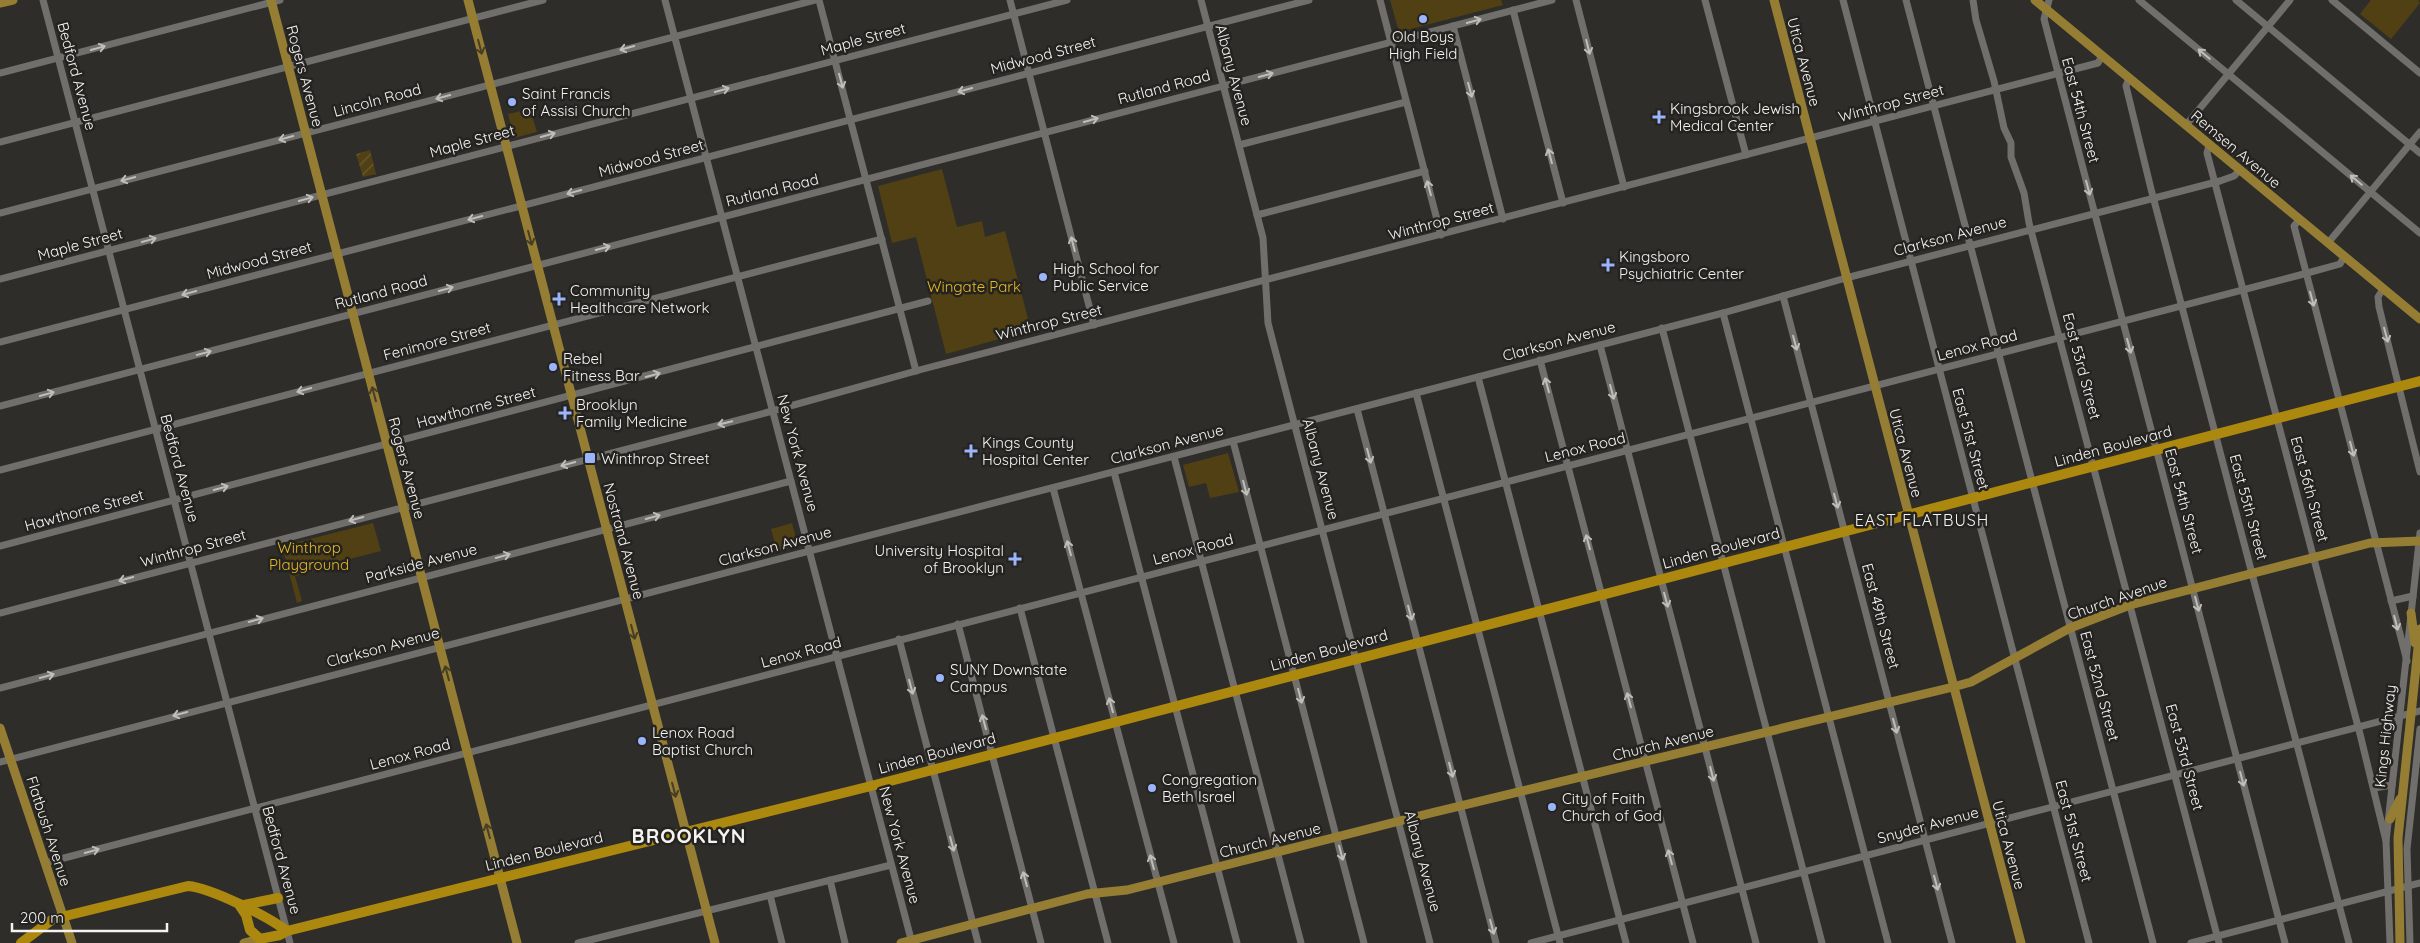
<svg xmlns="http://www.w3.org/2000/svg" width="2420" height="943" font-family="Quicksand,sans-serif">
	<style>
		.green { fill: #504013 }
		.garden { fill: url(#garden-furrows) }
		.lines { fill: none; stroke-linecap: round; stroke-linejoin: round }
		.minor { stroke: #716f6b; stroke-width: 7 }
		.major { stroke: #957e33; stroke-width: 9 }
		.highway { stroke: #ad880e; stroke-width: 10 }
		.oneway { stroke: #c0bebb }
		.oneway2 { stroke: #463e26 }
		.poi-dot { fill: #9bb5fd; stroke: #242320; stroke-width: 2 }
		.labels { text-anchor: middle; dominant-baseline: central; stroke-width: 5; stroke-linejoin: round; paint-order: stroke }
		.poi-label { font-size: 15px; fill: #f4f3f1; stroke: #242320; text-anchor: start }
		.street-label { font-size: 15px; fill: #f4f3f1; stroke: #242320 }
		.park-label { font-size: 15px; fill: #eaba21; stroke: #242320 }
		.neighbourhood-label { font-size: 16px; letter-spacing: 1px; fill: #f4f3f1; stroke: #242320 }
		.district-label { font-size: 20px; font-weight: bold; letter-spacing: 1px; fill: #f4f3f1; stroke: #242320 }
	</style>
	<defs>
		<pattern id="garden-furrows" width="10" height="10" patternUnits="userSpaceOnUse" patternTransform="scale(1.25)"><rect width="10" height="10" fill="#504013"/><path d="M-1 1l2-2M0 10L10 0M9 11l2-2" fill="none" stroke="#6a5c36"/></pattern>
	</defs>
	<rect width="100%" height="100%" fill="#2e2d29"/>
	<g class="green">
		<polygon points="1390,0 1501,0 1503,5 1399,32"/>
		<polygon points="2371,0 2418,0 2420,3 2391,39 2360,14"/>
		<polygon points="530,109 537,132 514,138 508,114"/>
		<polygon points="942,169 957,227 982,221 985,237 1005,231 1031,330 946,354 916,237 892,243 878,186"/>
		<polygon points="1228,453 1239,492 1210,498 1206,483 1189,487 1183,465"/>
		<polygon points="373,523 381,551 326,565 327,568 295,576 302,601 297,603 282,546"/>
		<polygon points="792,523 798,546 777,551 771,529"/>
	</g>
	<polygon class="garden" points="370,150 376,174 363,177 356,154"/>
	<g class="lines">
		<g class="minor">
			<polyline points="43,0 290,943"/>
			<polyline points="665,0 912,943"/>
			<polyline points="819,0 916,371"/>
			<polyline points="1010,0 1094,325"/>
			<polyline points="1201,0 1263,238 1268,323 1430,943"/>
			<polyline points="1380,0 1441,235"/>
			<polyline points="1576,0 1624,187"/>
			<polyline points="1705,0 1746,155"/>
			<polyline points="1843,0 2089,943"/>
			<polyline points="1906,0 2153,943"/>
			<polyline points="1973,0 1976,20 1994,81 2004,128 2011,143 2011,157 2024,193 2029,223 2219,943"/>
			<polyline points="2049,0 2044,19 2285,943"/>
			<polyline points="2139,0 2420,233"/>
			<polyline points="2236,0 2420,153"/>
			<polyline points="2332,0 2420,73"/>
			<polyline points="1513,10 1563,203"/>
			<polyline points="1453,26 1503,219"/>
			<polyline points="0,73 280,0"/>
			<polyline points="2129,78 2126,86 2151,189 2349,943"/>
			<polyline points="2186,125 2290,0"/>
			<polyline points="0,142 543,0"/>
			<polyline points="1239,145 1406,102"/>
			<polyline points="2209,145 2207,153 2360,734 2386,841"/>
			<polyline points="0,213 815,0"/>
			<polyline points="1257,215 1425,171"/>
			<polyline points="2299,220 2294,226 2407,661"/>
			<polyline points="2328,243 2420,132"/>
			<polyline points="0,279 1067,0"/>
			<polyline points="2383,289 2378,297 2379,307 2420,472"/>
			<polyline points="1783,296 1952,943"/>
			<polyline points="1723,313 1888,943"/>
			<polyline points="1662,328 1822,943"/>
			<polyline points="0,342 1309,0"/>
			<polyline points="1600,345 1756,943"/>
			<polyline points="1540,360 1693,943"/>
			<polyline points="1478,377 1626,943"/>
			<polyline points="1416,393 1560,943"/>
			<polyline points="0,406 1552,0"/>
			<polyline points="1357,409 1496,943"/>
			<polyline points="1233,441 1364,943"/>
			<polyline points="1174,457 1301,943"/>
			<polyline points="0,470 882,239"/>
			<polyline points="1114,472 1237,943"/>
			<polyline points="1053,488 1174,943"/>
			<polyline points="0,546 928,301"/>
			<polyline points="2391,601 2413,596"/>
			<polyline points="1020,608 1108,943"/>
			<polyline points="0,613 765,413 923,369 2098,63 2102,56"/>
			<polyline points="958,624 1041,943"/>
			<polyline points="899,639 978,943"/>
			<polyline points="0,688 791,481"/>
			<polyline points="0,762 1723,313 1846,278 2220,181 2234,176 2240,170"/>
			<polyline points="2374,788 2392,785"/>
			<polyline points="45,863 2300,275 2340,264 2344,257"/>
			<polyline points="830,880 845,943"/>
			<polyline points="770,895 782,943"/>
			<polyline points="578,943 891,865"/>
			<polyline points="1531,943 2420,711"/>
			<polyline points="2191,943 2420,883"/>
			<polyline points="2390,943 2386,841 2420,533"/>
			<polyline points="2410,943 2407,849 2420,729"/>
		</g>
		<g class="major">
			<polyline points="271,0 517,943"/>
			<polyline points="468,0 715,943"/>
			<polyline points="1774,0 2021,943"/>
			<polyline points="2035,0 2420,319"/>
			<polyline points="0,3 13,0"/>
			<polyline points="2411,613 2415,643"/>
			<polyline points="0,728 72,943"/>
			<polyline points="2390,819 2400,799"/>
			<polyline points="244,943 260,939"/>
			<polyline points="901,943 1087,894 1127,890 1431,813 1953,687 1971,682 2070,628 2130,605 2370,543 2420,541"/>
			<polyline points="2400,943 2398,838 2420,629"/>
		</g>
		<g class="highway">
			<polyline points="244,905 278,898"/>
			<polyline points="240,906 246,915 250,930 260,939 280,935 287,931 871,786 2420,381"/>
			<path d="M21,943L53,919L188,886C211,888 267,916 287,931"/>
		</g>
	</g>
	<defs><path id="oneway-shaft" d="M-6 0H5M1.5-3L5.5 0L1.5 3" fill="none" stroke-width="1.6" stroke-linecap="round" stroke-linejoin="round" transform="scale(1.25)"/></defs>
	<g class="oneway">
		<use href="#oneway-shaft" transform="translate(1474 21) rotate(-15)"/>
		<use href="#oneway-shaft" transform="translate(1588 47) rotate(76)"/>
		<use href="#oneway-shaft" transform="translate(98 48) rotate(-15)"/>
		<use href="#oneway-shaft" transform="translate(627 48) rotate(165)"/>
		<use href="#oneway-shaft" transform="translate(2204 54) rotate(-140)"/>
		<use href="#oneway-shaft" transform="translate(1266 75) rotate(-15)"/>
		<use href="#oneway-shaft" transform="translate(841 81) rotate(75)"/>
		<use href="#oneway-shaft" transform="translate(722 90) rotate(-15)"/>
		<use href="#oneway-shaft" transform="translate(965 90) rotate(165)"/>
		<use href="#oneway-shaft" transform="translate(1470 90) rotate(75)"/>
		<use href="#oneway-shaft" transform="translate(443 97) rotate(165)"/>
		<use href="#oneway-shaft" transform="translate(1091 120) rotate(-15)"/>
		<use href="#oneway-shaft" transform="translate(548 135) rotate(-15)"/>
		<use href="#oneway-shaft" transform="translate(286 138) rotate(165)"/>
		<use href="#oneway-shaft" transform="translate(1550 156) rotate(-105)"/>
		<use href="#oneway-shaft" transform="translate(128 179) rotate(165)"/>
		<use href="#oneway-shaft" transform="translate(2356 180) rotate(-140)"/>
		<use href="#oneway-shaft" transform="translate(1429 188) rotate(-105)"/>
		<use href="#oneway-shaft" transform="translate(2088 188) rotate(75)"/>
		<use href="#oneway-shaft" transform="translate(574 192) rotate(165)"/>
		<use href="#oneway-shaft" transform="translate(306 199) rotate(-15)"/>
		<use href="#oneway-shaft" transform="translate(475 218) rotate(165)"/>
		<use href="#oneway-shaft" transform="translate(149 240) rotate(-15)"/>
		<use href="#oneway-shaft" transform="translate(1073 244) rotate(-104)"/>
		<use href="#oneway-shaft" transform="translate(603 248) rotate(-15)"/>
		<use href="#oneway-shaft" transform="translate(446 289) rotate(-15)"/>
		<use href="#oneway-shaft" transform="translate(189 293) rotate(165)"/>
		<use href="#oneway-shaft" transform="translate(2312 299) rotate(75)"/>
		<use href="#oneway-shaft" transform="translate(2386 335) rotate(75)"/>
		<use href="#oneway-shaft" transform="translate(1795 343) rotate(75)"/>
		<use href="#oneway-shaft" transform="translate(2129 346) rotate(75)"/>
		<use href="#oneway-shaft" transform="translate(204 353) rotate(-15)"/>
		<use href="#oneway-shaft" transform="translate(653 375) rotate(-15)"/>
		<use href="#oneway-shaft" transform="translate(1547 385) rotate(-105)"/>
		<use href="#oneway-shaft" transform="translate(304 390) rotate(165)"/>
		<use href="#oneway-shaft" transform="translate(1612 392) rotate(75)"/>
		<use href="#oneway-shaft" transform="translate(47 394) rotate(-15)"/>
		<use href="#oneway-shaft" transform="translate(725 423) rotate(166)"/>
		<use href="#oneway-shaft" transform="translate(2352 449) rotate(75)"/>
		<use href="#oneway-shaft" transform="translate(1369 456) rotate(75)"/>
		<use href="#oneway-shaft" transform="translate(568 464) rotate(165)"/>
		<use href="#oneway-shaft" transform="translate(221 488) rotate(-15)"/>
		<use href="#oneway-shaft" transform="translate(1245 488) rotate(75)"/>
		<use href="#oneway-shaft" transform="translate(1836 501) rotate(75)"/>
		<use href="#oneway-shaft" transform="translate(653 517) rotate(-15)"/>
		<use href="#oneway-shaft" transform="translate(356 519) rotate(165)"/>
		<use href="#oneway-shaft" transform="translate(1588 542) rotate(-105)"/>
		<use href="#oneway-shaft" transform="translate(1069 548) rotate(-105)"/>
		<use href="#oneway-shaft" transform="translate(503 556) rotate(-15)"/>
		<use href="#oneway-shaft" transform="translate(126 579) rotate(165)"/>
		<use href="#oneway-shaft" transform="translate(1666 600) rotate(75)"/>
		<use href="#oneway-shaft" transform="translate(2197 604) rotate(75)"/>
		<use href="#oneway-shaft" transform="translate(1410 613) rotate(75)"/>
		<use href="#oneway-shaft" transform="translate(256 620) rotate(-15)"/>
		<use href="#oneway-shaft" transform="translate(2396 623) rotate(76)"/>
		<use href="#oneway-shaft" transform="translate(47 676) rotate(-15)"/>
		<use href="#oneway-shaft" transform="translate(911 687) rotate(75)"/>
		<use href="#oneway-shaft" transform="translate(1300 696) rotate(75)"/>
		<use href="#oneway-shaft" transform="translate(1629 700) rotate(-105)"/>
		<use href="#oneway-shaft" transform="translate(1111 705) rotate(-105)"/>
		<use href="#oneway-shaft" transform="translate(180 714) rotate(165)"/>
		<use href="#oneway-shaft" transform="translate(984 722) rotate(-105)"/>
		<use href="#oneway-shaft" transform="translate(1895 726) rotate(75)"/>
		<use href="#oneway-shaft" transform="translate(1451 770) rotate(75)"/>
		<use href="#oneway-shaft" transform="translate(1712 774) rotate(76)"/>
		<use href="#oneway-shaft" transform="translate(2242 779) rotate(75)"/>
		<use href="#oneway-shaft" transform="translate(952 844) rotate(75)"/>
		<use href="#oneway-shaft" transform="translate(92 851) rotate(-15)"/>
		<use href="#oneway-shaft" transform="translate(1341 853) rotate(75)"/>
		<use href="#oneway-shaft" transform="translate(1670 857) rotate(-105)"/>
		<use href="#oneway-shaft" transform="translate(1152 862) rotate(-105)"/>
		<use href="#oneway-shaft" transform="translate(1025 879) rotate(-105)"/>
		<use href="#oneway-shaft" transform="translate(1936 883) rotate(75)"/>
		<use href="#oneway-shaft" transform="translate(1492 927) rotate(75)"/>
	</g>
	<g class="oneway2">
		<use href="#oneway-shaft" transform="translate(480 47) rotate(75)"/>
		<use href="#oneway-shaft" transform="translate(530 238) rotate(75)"/>
		<use href="#oneway-shaft" transform="translate(374 394) rotate(-105)"/>
		<use href="#oneway-shaft" transform="translate(633 632) rotate(75)"/>
		<use href="#oneway-shaft" transform="translate(447 673) rotate(-105)"/>
		<use href="#oneway-shaft" transform="translate(674 790) rotate(75)"/>
		<use href="#oneway-shaft" transform="translate(488 831) rotate(-105)"/>
	</g>
	<g class="poi-dot">
		<circle cx="1423" cy="19" r="5"/>
		<circle cx="512" cy="102" r="5"/>
		<path d="M1656.5 109.5h5v5h5v5h-5v5h-5v-5h-5v-5h5z"/>
		<path d="M1605.5 257.5h5v5h5v5h-5v5h-5v-5h-5v-5h5z"/>
		<circle cx="1043" cy="277" r="5"/>
		<path d="M556.5 291.5h5v5h5v5h-5v5h-5v-5h-5v-5h5z"/>
		<circle cx="553" cy="367" r="5"/>
		<path d="M562.5 405.5h5v5h5v5h-5v5h-5v-5h-5v-5h5z"/>
		<path d="M968.5 443.5h5v5h5v5h-5v5h-5v-5h-5v-5h5z"/>
		<rect x="584" y="452" width="12" height="12" rx="2.5"/>
		<path d="M1012.5 551.5h5v5h5v5h-5v5h-5v-5h-5v-5h5z"/>
		<circle cx="940" cy="678" r="5"/>
		<circle cx="642" cy="741" r="5"/>
		<circle cx="1152" cy="788" r="5"/>
		<circle cx="1552" cy="807" r="5"/>
	</g>
	<g class="labels">
		<g class="poi-label">
			<text x="1423" y="36" text-anchor="middle">Old Boys<tspan x="1423" dy="17">High Field</tspan></text>
			<text x="522" y="93">Saint Francis<tspan x="522" dy="17">of Assisi Church</tspan></text>
			<text x="1670" y="108">Kingsbrook Jewish<tspan x="1670" dy="17">Medical Center</tspan></text>
			<text x="1619" y="256">Kingsboro<tspan x="1619" dy="17">Psychiatric Center</tspan></text>
			<text x="1053" y="268">High School for<tspan x="1053" dy="17">Public Service</tspan></text>
			<text x="570" y="290">Community<tspan x="570" dy="17">Healthcare Network</tspan></text>
			<text x="563" y="358">Rebel<tspan x="563" dy="17">Fitness Bar</tspan></text>
			<text x="576" y="404">Brooklyn<tspan x="576" dy="17">Family Medicine</tspan></text>
			<text x="982" y="442">Kings County<tspan x="982" dy="17">Hospital Center</tspan></text>
			<text x="601" y="458">Winthrop Street</text>
			<text x="1004" y="550" text-anchor="end">University Hospital<tspan x="1004" dy="17">of Brooklyn</tspan></text>
			<text x="950" y="669">SUNY Downstate<tspan x="950" dy="17">Campus</tspan></text>
			<text x="652" y="732">Lenox Road<tspan x="652" dy="17">Baptist Church</tspan></text>
			<text x="1162" y="779">Congregation<tspan x="1162" dy="17">Beth Israel</tspan></text>
			<text x="1562" y="798">City of Faith<tspan x="1562" dy="17">Church of God</tspan></text>
		</g>
		<g class="street-label">
			<text transform="translate(863 39) rotate(-15)">Maple Street</text>
			<text transform="translate(1043 55) rotate(-15)">Midwood Street</text>
			<text transform="translate(1804 62) rotate(75)">Utica Avenue</text>
			<text transform="translate(1234 75) rotate(75)">Albany Avenue</text>
			<text transform="translate(77 76) rotate(75)">Bedford Avenue</text>
			<text transform="translate(305 76) rotate(75)">Rogers Avenue</text>
			<text transform="translate(1164 87) rotate(-15)">Rutland Road</text>
			<text transform="translate(377 100) rotate(-15)">Lincoln Road</text>
			<text transform="translate(1891 103) rotate(-15)">Winthrop Street</text>
			<text transform="translate(2081 110) rotate(75)">East 54th Street</text>
			<text transform="translate(472 141) rotate(-15)">Maple Street</text>
			<text transform="translate(2236 149) rotate(40)">Remsen Avenue</text>
			<text transform="translate(651 158) rotate(-15)">Midwood Street</text>
			<text transform="translate(772 190) rotate(-14)">Rutland Road</text>
			<text transform="translate(1441 221) rotate(-15)">Winthrop Street</text>
			<text transform="translate(1950 236) rotate(-15)">Clarkson Avenue</text>
			<text transform="translate(80 244) rotate(-15)">Maple Street</text>
			<text transform="translate(259 260) rotate(-15)">Midwood Street</text>
			<text transform="translate(381 292) rotate(-15)">Rutland Road</text>
			<text transform="translate(1049 322) rotate(-14)">Winthrop Street</text>
			<text transform="translate(437 341) rotate(-15)">Fenimore Street</text>
			<text transform="translate(1559 341) rotate(-15)">Clarkson Avenue</text>
			<text transform="translate(1977 345) rotate(-15)">Lenox Road</text>
			<text transform="translate(2082 366) rotate(75)">East 53rd Street</text>
			<text transform="translate(476 407) rotate(-15)">Hawthorne Street</text>
			<text transform="translate(1971 439) rotate(75)">East 51st Street</text>
			<text transform="translate(1167 444) rotate(-15)">Clarkson Avenue</text>
			<text transform="translate(2113 446) rotate(-15)">Linden Boulevard</text>
			<text transform="translate(1585 447) rotate(-14)">Lenox Road</text>
			<text transform="translate(798 453) rotate(75)">New York Avenue</text>
			<text transform="translate(1906 453) rotate(75)">Utica Avenue</text>
			<text transform="translate(180 468) rotate(75)">Bedford Avenue</text>
			<text transform="translate(407 468) rotate(75)">Rogers Avenue</text>
			<text transform="translate(1321 469) rotate(75)">Albany Avenue</text>
			<text transform="translate(2310 489) rotate(75)">East 56th Street</text>
			<text transform="translate(2184 501) rotate(75)">East 54th Street</text>
			<text transform="translate(2249 507) rotate(75)">East 55th Street</text>
			<text transform="translate(84 510) rotate(-15)">Hawthorne Street</text>
			<text transform="translate(624 541) rotate(75)">Nostrand Avenue</text>
			<text transform="translate(775 546) rotate(-15)">Clarkson Avenue</text>
			<text transform="translate(193 548) rotate(-15)">Winthrop Street</text>
			<text transform="translate(1721 548) rotate(-15)">Linden Boulevard</text>
			<text transform="translate(1193 549) rotate(-15)">Lenox Road</text>
			<text transform="translate(421 563) rotate(-15)">Parkside Avenue</text>
			<text transform="translate(2117 598) rotate(-19)">Church Avenue</text>
			<text transform="translate(1881 616) rotate(75)">East 49th Street</text>
			<text transform="translate(383 647) rotate(-15)">Clarkson Avenue</text>
			<text transform="translate(1329 650) rotate(-15)">Linden Boulevard</text>
			<text transform="translate(801 652) rotate(-15)">Lenox Road</text>
			<text transform="translate(2100 686) rotate(75)">East 52nd Street</text>
			<text transform="translate(2385 736) rotate(-84)">Kings Highway</text>
			<text transform="translate(1663 743) rotate(-14)">Church Avenue</text>
			<text transform="translate(937 753) rotate(-15)">Linden Boulevard</text>
			<text transform="translate(410 754) rotate(-15)">Lenox Road</text>
			<text transform="translate(2185 757) rotate(75)">East 53rd Street</text>
			<text transform="translate(1928 825) rotate(-15)">Snyder Avenue</text>
			<text transform="translate(49 831) rotate(72)">Flatbush Avenue</text>
			<text transform="translate(2074 831) rotate(75)">East 51st Street</text>
			<text transform="translate(1270 840) rotate(-14)">Church Avenue</text>
			<text transform="translate(900 845) rotate(75)">New York Avenue</text>
			<text transform="translate(2009 845) rotate(75)">Utica Avenue</text>
			<text transform="translate(544 851) rotate(-14)">Linden Boulevard</text>
			<text transform="translate(282 860) rotate(75)">Bedford Avenue</text>
			<text transform="translate(1423 861) rotate(75)">Albany Avenue</text>
		</g>
		<g class="park-label">
			<text x="974" y="286">Wingate Park</text>
			<text x="309" y="547">Winthrop<tspan x="309" dy="17">Playground</tspan></text>
		</g>
		<g class="neighbourhood-label">
			<text x="1922" y="520">EAST FLATBUSH</text>
		</g>
		<g class="district-label">
			<text x="689" y="835">BROOKLYN</text>
		</g>
	</g>
	<path d="M12 923v8h155v-8" fill="none" stroke="#f4f3f1" stroke-width="2.5"/>
	<text x="20" y="923" font-size="15" fill="#f4f3f1" stroke="#242320" stroke-width="4" paint-order="stroke">200 m</text>
</svg>
